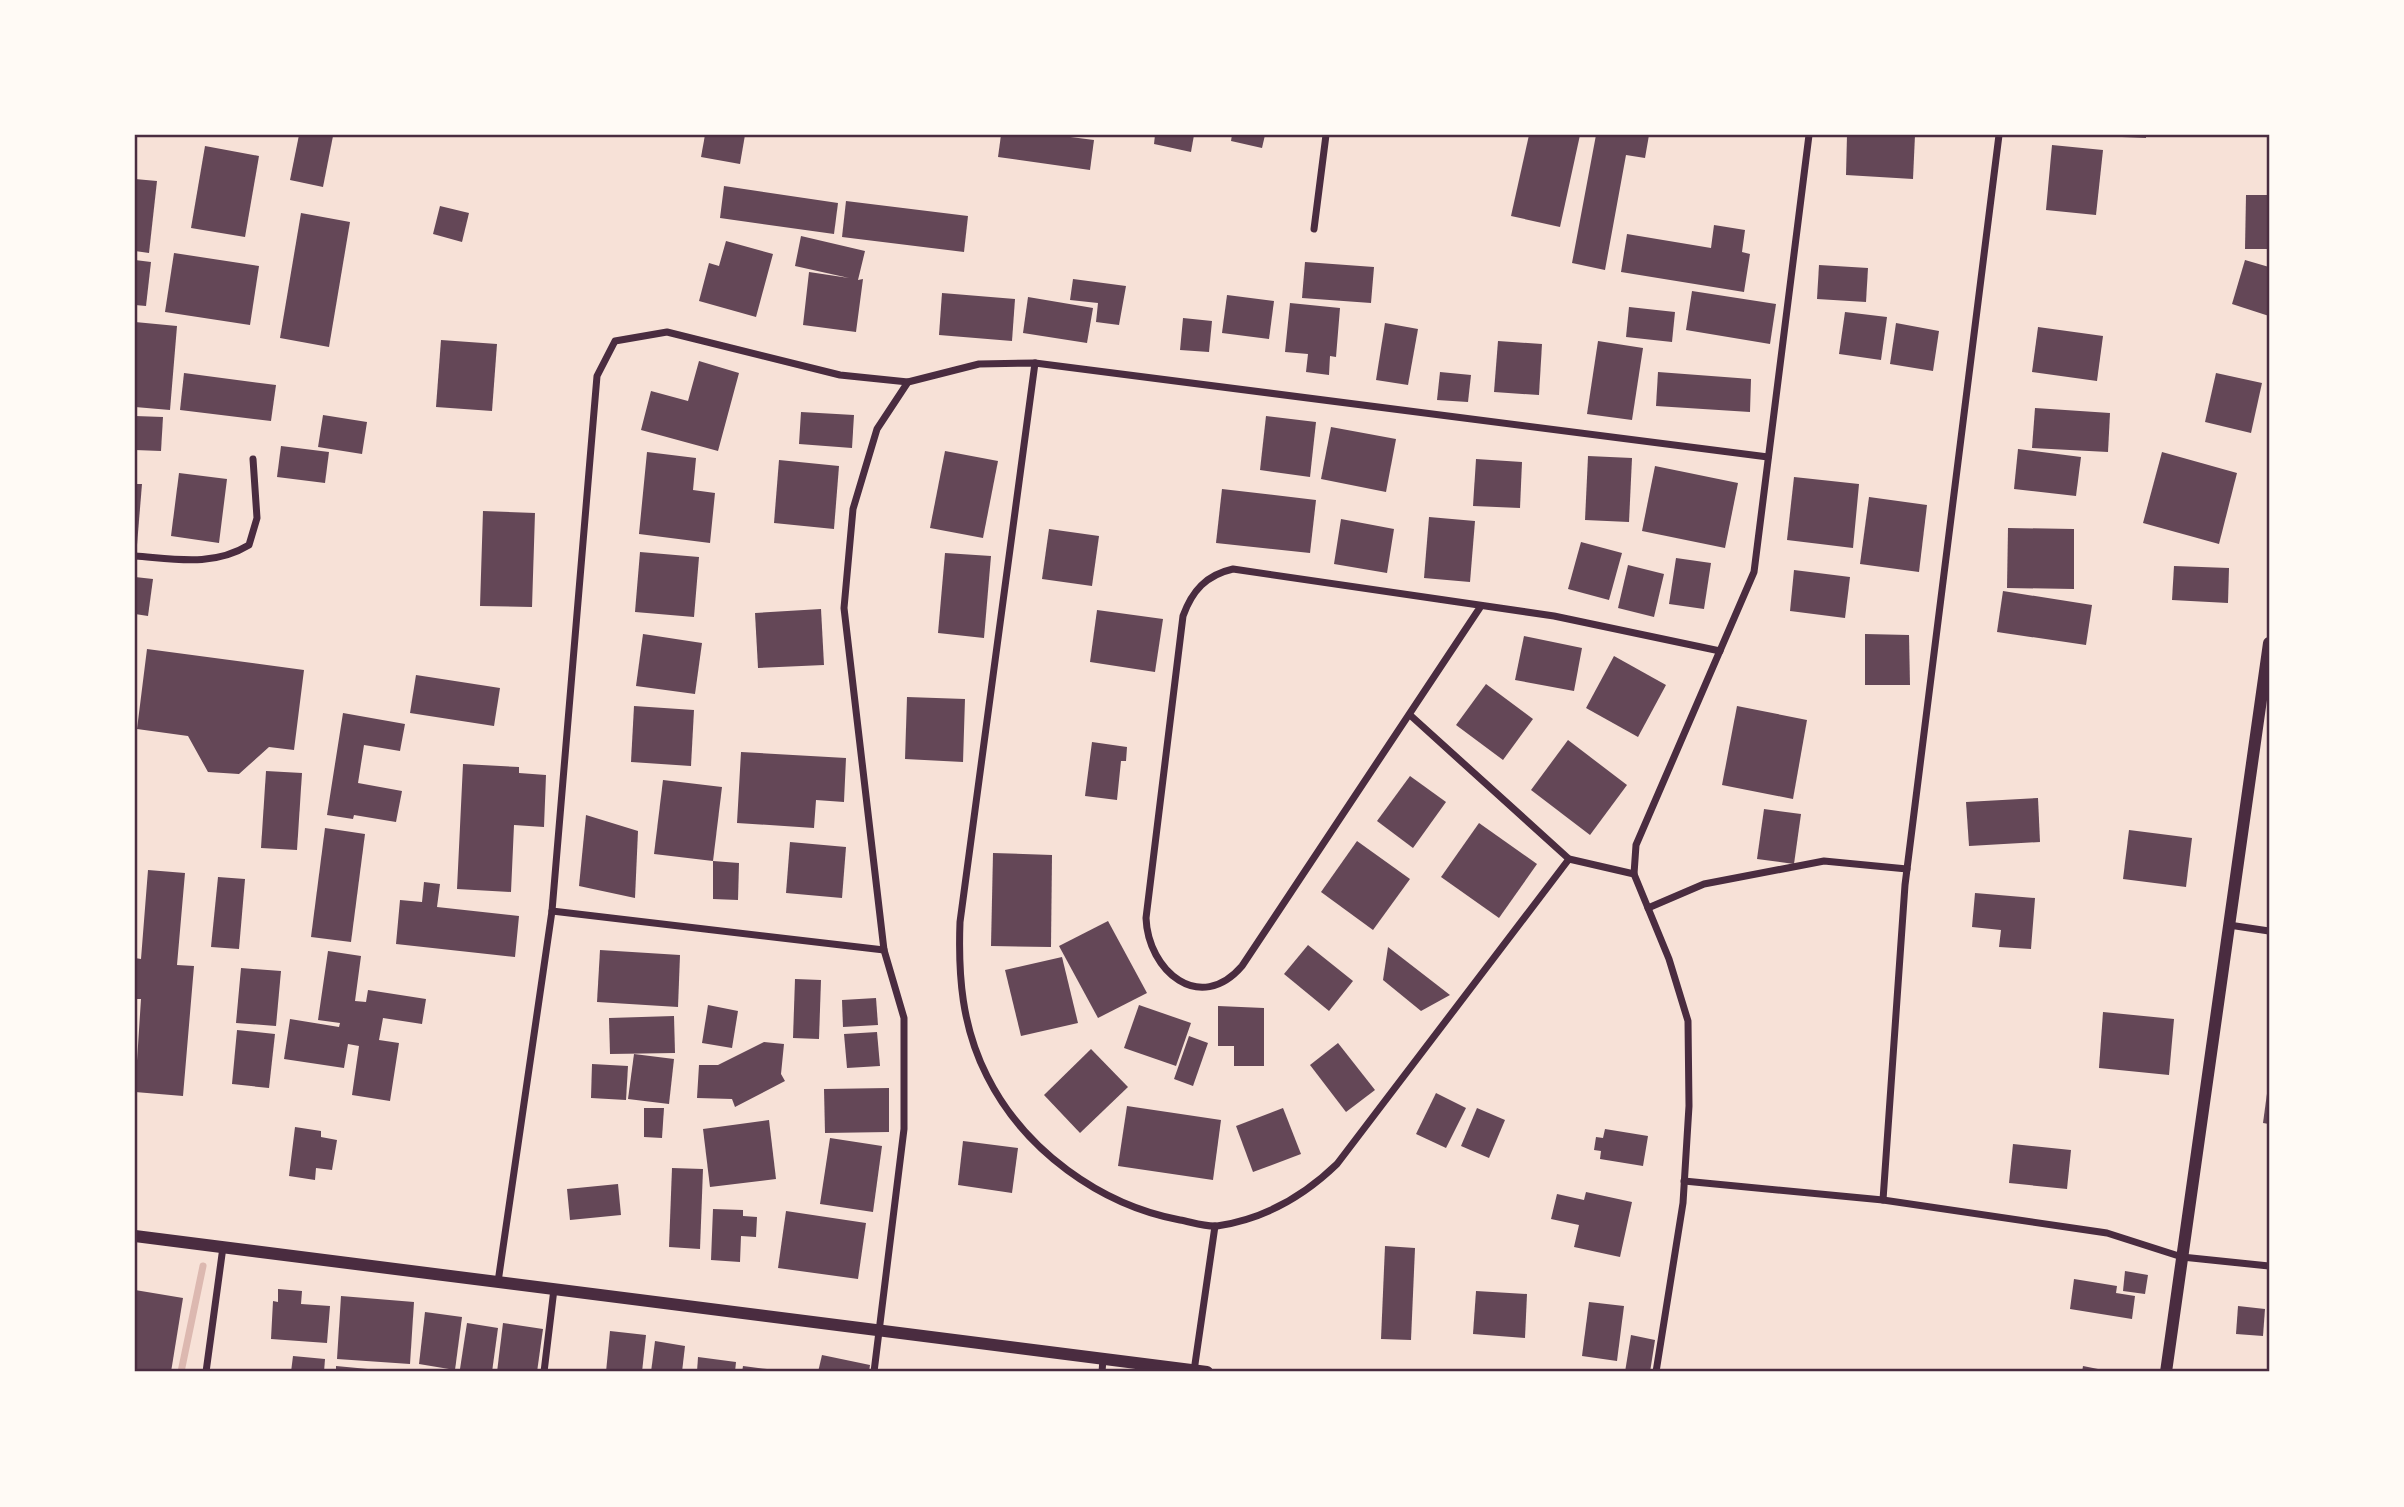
<svg xmlns="http://www.w3.org/2000/svg" width="2404" height="1507" font-family="'PT Sans Narrow',sans-serif">
	<style>
		.lines { fill: none; stroke-linecap: round; stroke-linejoin: round }
		.stream { stroke: #dcb8b0; stroke-width: 7 }
		.building { fill: #644757 }
		.minor { stroke: #4a2c40; stroke-width: 7 }
		.tertiary { stroke: #4a2c40; stroke-width: 12 }
		.neatline { fill: none; stroke: #4a2c40; stroke-width: 2.5 }
	</style>
	<rect width="100%" height="100%" fill="#f7e1d7"/>
	<g class="lines">
		<polyline class="stream" points="181,1372 203,1266"/>
	</g>
	<g class="building">
		<polygon points="299,135 333,136 323,187 290,180"/>
		<polygon points="705,135 745,135 740,164 701,157"/>
		<polygon points="1001,135 1055,135 1094,140 1090,170 998,157"/>
		<polygon points="1155,135 1194,135 1191,152 1154,144"/>
		<polygon points="1232,135 1265,135 1262,148 1231,141"/>
		<polygon points="1529,135 1580,135 1560,227 1511,216"/>
		<polygon points="1596,135 1649,135 1645,158 1626,155 1605,270 1572,263"/>
		<polygon points="1847,135 1915,135 1913,179 1846,175"/>
		<polygon points="2122,135 2146,135 2146,138 2122,137"/>
		<polygon points="2052,145 2103,150 2096,215 2046,210"/>
		<polygon points="205,146 259,156 245,237 191,228"/>
		<polygon points="135,179 157,181 149,253 135,251"/>
		<polygon points="724,186 838,203 834,234 720,218"/>
		<polygon points="2246,195 2269,195 2269,249 2245,249"/>
		<polygon points="846,201 968,216 964,252 842,237"/>
		<polygon points="440,206 469,213 462,242 433,234"/>
		<polygon points="301,213 350,222 329,347 280,338"/>
		<polygon points="1714,225 1745,230 1742,252 1750,254 1744,292 1621,272 1627,234 1711,248"/>
		<polygon points="801,236 865,251 858,280 863,279 856,332 803,325 809,272 849,278 795,266"/>
		<polygon points="726,241 773,254 756,317 699,301 709,263 719,266"/>
		<polygon points="174,253 259,266 250,325 165,312"/>
		<polygon points="135,260 151,262 146,306 135,305"/>
		<polygon points="2245,260 2269,267 2269,316 2232,304"/>
		<polygon points="1305,262 1374,267 1371,303 1302,298"/>
		<polygon points="1819,265 1868,268 1866,302 1817,299"/>
		<polygon points="1073,279 1126,286 1119,325 1096,322 1098,303 1070,300"/>
		<polygon points="1692,291 1776,304 1770,344 1686,330"/>
		<polygon points="942,293 1015,299 1012,341 939,335"/>
		<polygon points="1227,295 1274,301 1269,339 1222,333"/>
		<polygon points="1028,297 1093,308 1087,343 1023,333"/>
		<polygon points="1290,303 1340,308 1336,357 1330,356 1329,375 1306,372 1308,354 1285,352"/>
		<polygon points="1629,307 1675,312 1672,342 1626,337"/>
		<polygon points="1845,312 1887,317 1881,360 1839,354"/>
		<polygon points="1183,318 1212,321 1209,352 1180,350"/>
		<polygon points="135,322 177,326 170,410 135,407"/>
		<polygon points="1385,323 1418,329 1408,385 1376,380"/>
		<polygon points="1896,323 1939,331 1933,371 1890,364"/>
		<polygon points="2038,327 2103,336 2097,381 2032,372"/>
		<polygon points="441,340 497,344 492,411 436,407"/>
		<polygon points="1498,341 1542,344 1539,395 1494,392"/>
		<polygon points="1598,341 1643,348 1632,420 1587,414"/>
		<polygon points="699,361 739,373 718,451 641,430 651,391 688,401"/>
		<polygon points="1440,372 1471,375 1468,402 1437,400"/>
		<polygon points="1658,372 1751,379 1750,412 1656,406"/>
		<polygon points="184,373 276,385 271,421 180,410"/>
		<polygon points="2216,373 2262,383 2251,433 2205,422"/>
		<polygon points="2035,408 2110,413 2108,452 2032,448"/>
		<polygon points="801,412 854,415 852,448 799,444"/>
		<polygon points="323,415 367,422 362,454 318,447"/>
		<polygon points="135,416 163,417 161,451 135,450"/>
		<polygon points="1266,416 1316,422 1310,477 1260,470"/>
		<polygon points="1331,427 1396,439 1386,492 1321,479"/>
		<polygon points="281,446 329,452 325,483 277,477"/>
		<polygon points="2018,449 2081,457 2076,496 2014,489"/>
		<polygon points="945,451 998,461 983,538 930,528"/>
		<polygon points="647,452 696,458 693,490 715,493 710,543 639,534"/>
		<polygon points="2162,452 2237,473 2219,544 2143,523"/>
		<polygon points="1588,456 1632,458 1629,522 1585,520"/>
		<polygon points="1476,459 1522,462 1520,508 1473,506"/>
		<polygon points="779,460 839,466 834,529 774,523"/>
		<polygon points="1655,466 1738,483 1725,548 1642,531"/>
		<polygon points="179,473 227,479 219,543 171,536"/>
		<polygon points="1794,477 1859,484 1853,548 1787,540"/>
		<polygon points="135,484 142,484 137,545 135,544"/>
		<polygon points="1222,489 1316,500 1310,553 1216,543"/>
		<polygon points="1869,497 1927,505 1919,572 1860,564"/>
		<polygon points="483,511 535,513 532,607 480,606"/>
		<polygon points="1429,517 1475,521 1470,582 1424,578"/>
		<polygon points="1341,519 1394,529 1387,573 1334,564"/>
		<polygon points="2008,528 2074,529 2074,589 2007,588"/>
		<polygon points="1049,529 1099,536 1092,586 1042,579"/>
		<polygon points="1581,542 1622,553 1609,600 1568,589"/>
		<polygon points="640,552 699,557 694,617 635,612"/>
		<polygon points="945,553 991,556 984,638 938,633"/>
		<polygon points="1676,558 1711,563 1704,609 1669,604"/>
		<polygon points="1628,565 1664,574 1654,617 1618,608"/>
		<polygon points="2174,566 2229,568 2228,603 2172,600"/>
		<polygon points="1794,570 1850,577 1845,618 1790,611"/>
		<polygon points="135,577 153,579 148,616 135,614"/>
		<polygon points="2003,591 2092,605 2086,645 1997,632"/>
		<polygon points="821,609 824,665 758,668 755,613"/>
		<polygon points="1097,610 1163,619 1155,672 1090,662"/>
		<polygon points="643,634 702,643 695,694 636,686"/>
		<polygon points="1865,634 1909,635 1910,685 1865,685"/>
		<polygon points="1524,636 1582,648 1574,691 1515,680"/>
		<polygon points="147,649 304,670 294,750 269,747 239,774 208,772 188,736 137,729"/>
		<polygon points="1614,656 1666,685 1638,737 1586,708"/>
		<polygon points="416,675 500,688 494,726 410,713"/>
		<polygon points="1486,684 1533,719 1503,760 1456,725"/>
		<polygon points="907,697 965,699 963,762 905,759"/>
		<polygon points="634,706 694,710 691,766 631,762"/>
		<polygon points="1737,706 1807,720 1793,799 1722,785"/>
		<polygon points="343,713 405,724 400,751 364,745 358,783 402,791 396,822 354,815 353,819 327,815"/>
		<polygon points="1568,740 1627,785 1590,835 1531,790"/>
		<polygon points="1092,742 1127,747 1126,761 1121,761 1117,800 1085,796"/>
		<polygon points="741,752 846,758 844,802 816,800 814,828 737,823"/>
		<polygon points="463,764 519,767 519,773 546,775 544,827 514,825 511,892 457,889"/>
		<polygon points="266,771 302,773 297,850 261,848"/>
		<polygon points="1410,776 1446,802 1413,848 1377,821"/>
		<polygon points="663,780 722,787 713,861 654,854"/>
		<polygon points="2038,798 2040,842 1969,846 1966,802"/>
		<polygon points="1764,809 1801,814 1794,864 1757,859"/>
		<polygon points="586,815 638,831 635,898 579,886"/>
		<polygon points="1479,823 1537,864 1499,918 1441,877"/>
		<polygon points="325,828 365,834 351,942 311,937"/>
		<polygon points="2129,830 2192,838 2186,887 2123,879"/>
		<polygon points="1357,841 1410,879 1373,930 1321,892"/>
		<polygon points="790,842 846,847 842,898 786,893"/>
		<polygon points="993,853 1052,855 1051,947 991,946"/>
		<polygon points="713,861 739,863 738,900 713,899"/>
		<polygon points="148,870 185,873 177,965 194,966 183,1096 135,1092 141,999 135,999 135,958 141,959"/>
		<polygon points="218,877 245,879 239,949 211,947"/>
		<polygon points="424,882 440,884 437,907 519,916 515,957 396,944 400,900 422,902"/>
		<polygon points="1975,893 2035,898 2031,949 1999,947 2001,930 1972,927"/>
		<polygon points="1108,921 1147,993 1098,1018 1059,946"/>
		<polygon points="1308,945 1353,981 1329,1011 1284,974"/>
		<polygon points="1388,947 1450,995 1421,1011 1383,980"/>
		<polygon points="600,950 680,955 678,1007 597,1002"/>
		<polygon points="328,951 361,956 355,1001 366,1002 368,990 426,999 422,1024 383,1018 379,1040 399,1043 390,1101 352,1095 359,1046 348,1044 344,1068 284,1059 290,1019 339,1027 340,1023 318,1020"/>
		<polygon points="1062,957 1078,1023 1021,1036 1005,970"/>
		<polygon points="241,968 281,971 276,1026 236,1023"/>
		<polygon points="795,979 821,980 819,1039 793,1038"/>
		<polygon points="876,998 878,1025 843,1027 842,1000"/>
		<polygon points="708,1005 738,1011 732,1048 702,1043"/>
		<polygon points="1139,1005 1191,1023 1176,1066 1124,1048"/>
		<polygon points="1218,1006 1264,1008 1264,1066 1234,1066 1234,1046 1218,1046"/>
		<polygon points="2103,1012 2174,1019 2169,1075 2099,1068"/>
		<polygon points="674,1016 675,1053 610,1054 609,1018"/>
		<polygon points="237,1030 275,1034 269,1088 232,1084"/>
		<polygon points="877,1032 880,1066 847,1068 844,1034"/>
		<polygon points="1189,1036 1208,1043 1193,1086 1174,1079"/>
		<polygon points="764,1042 784,1044 781,1074 785,1081 735,1107 732,1099 697,1098 699,1065 718,1065"/>
		<polygon points="1338,1043 1375,1090 1346,1112 1310,1065"/>
		<polygon points="1091,1049 1128,1087 1080,1133 1044,1095"/>
		<polygon points="634,1054 674,1059 669,1104 628,1099"/>
		<polygon points="592,1064 628,1066 626,1100 591,1098"/>
		<polygon points="2268,1086 2269,1086 2269,1124 2263,1123"/>
		<polygon points="889,1088 889,1132 825,1133 824,1089"/>
		<polygon points="1436,1093 1466,1108 1446,1148 1416,1134"/>
		<polygon points="1127,1106 1221,1120 1213,1180 1118,1166"/>
		<polygon points="644,1108 664,1108 662,1138 644,1137"/>
		<polygon points="1283,1108 1301,1154 1253,1172 1236,1126"/>
		<polygon points="1477,1108 1505,1120 1489,1158 1461,1146"/>
		<polygon points="769,1120 776,1179 710,1187 703,1129"/>
		<polygon points="295,1127 321,1131 321,1137 337,1140 332,1170 316,1168 315,1180 289,1176"/>
		<polygon points="1605,1129 1648,1136 1643,1166 1600,1159 1601,1151 1594,1150 1596,1137 1603,1138"/>
		<polygon points="830,1138 882,1146 873,1212 820,1204"/>
		<polygon points="963,1141 1018,1148 1012,1193 958,1185"/>
		<polygon points="2013,1144 2071,1150 2067,1189 2009,1183"/>
		<polygon points="672,1168 703,1169 700,1249 669,1247"/>
		<polygon points="618,1184 621,1215 570,1220 567,1189"/>
		<polygon points="1586,1192 1632,1202 1620,1257 1574,1247 1579,1225 1551,1219 1557,1194 1584,1200"/>
		<polygon points="713,1209 743,1210 743,1216 757,1217 756,1237 741,1236 740,1262 711,1260"/>
		<polygon points="786,1211 866,1223 858,1279 778,1268"/>
		<polygon points="1385,1246 1415,1248 1411,1340 1381,1339"/>
		<polygon points="2125,1271 2148,1275 2145,1294 2123,1291"/>
		<polygon points="2074,1279 2117,1286 2116,1293 2135,1296 2132,1319 2070,1309"/>
		<polygon points="278,1289 302,1291 301,1304 330,1306 327,1343 271,1339 273,1301 278,1302"/>
		<polygon points="135,1290 183,1298 171,1372 135,1372"/>
		<polygon points="1476,1291 1527,1294 1525,1338 1473,1334"/>
		<polygon points="341,1296 414,1302 410,1364 337,1359"/>
		<polygon points="1589,1302 1624,1306 1617,1361 1582,1356"/>
		<polygon points="2238,1306 2265,1309 2263,1336 2236,1334"/>
		<polygon points="425,1312 462,1317 455,1370 419,1364"/>
		<polygon points="467,1323 498,1328 492,1372 460,1369"/>
		<polygon points="503,1323 543,1329 537,1372 497,1372"/>
		<polygon points="610,1331 646,1335 642,1372 606,1372"/>
		<polygon points="1631,1335 1655,1340 1650,1372 1625,1372"/>
		<polygon points="655,1341 685,1346 682,1372 651,1372"/>
		<polygon points="822,1355 870,1365 869,1372 818,1372"/>
		<polygon points="293,1356 325,1359 324,1372 291,1372"/>
		<polygon points="698,1357 736,1362 735,1372 697,1372"/>
		<polygon points="336,1366 368,1369 367,1372 336,1372"/>
		<polygon points="743,1366 767,1369 766,1372 742,1372"/>
		<polygon points="2083,1366 2103,1370 2102,1372 2082,1372"/>
	</g>
	<g class="lines">
		<g class="minor">
			<polyline points="1314,229 1326,135"/>
			<path d="M1035,363L960,922C958,976 962,1027 987,1076C1024,1150 1100,1205 1180,1220C1191,1222 1206,1227 1217,1226C1264,1219 1304,1196 1337,1164L1569,859"/>
			<path d="M135,556C175,559 213,567 249,545L257,518L253,459"/>
			<path d="M1481,606L1242,966C1200,1015 1148,971 1146,918L1183,616C1192,591 1206,575 1233,569L1554,616L1720,651"/>
			<polyline points="1410,715 1569,859 1634,874"/>
			<polyline points="1648,908 1704,884 1824,861 1907,869"/>
			<polyline points="552,911 884,950"/>
			<polyline points="2229,925 2269,931"/>
			<polyline points="1684,1181 1883,1200 2107,1233 2182,1257 2269,1266"/>
			<polyline points="1883,1200 1905,885 1999,135"/>
			<polyline points="498,1282 552,911 597,376 615,341 667,332 840,375 908,382"/>
			<polyline points="1194,1371 1215,1226"/>
			<polyline points="206,1372 223,1247"/>
			<polyline points="544,1372 554,1289"/>
			<polyline points="874,1372 904,1129 904,1018 884,950 844,608 853,509 877,429 908,382 979,364 1035,363 1768,457"/>
			<polyline points="1102,1372 1103,1359"/>
			<polyline points="1656,1372 1683,1203 1689,1106 1688,1021 1669,959 1634,874 1636,845 1754,572 1809,135"/>
		</g>
		<g class="tertiary">
			<polyline points="135,1236 1207,1372"/>
			<polyline points="2166,1372 2269,643"/>
		</g>
	</g>
	<rect width="2404" height="1507" fill="none" stroke="#fffaf5" stroke-width="273"/>
	<rect x="136" y="136" width="2132" height="1234" class="neatline"/>
</svg>
